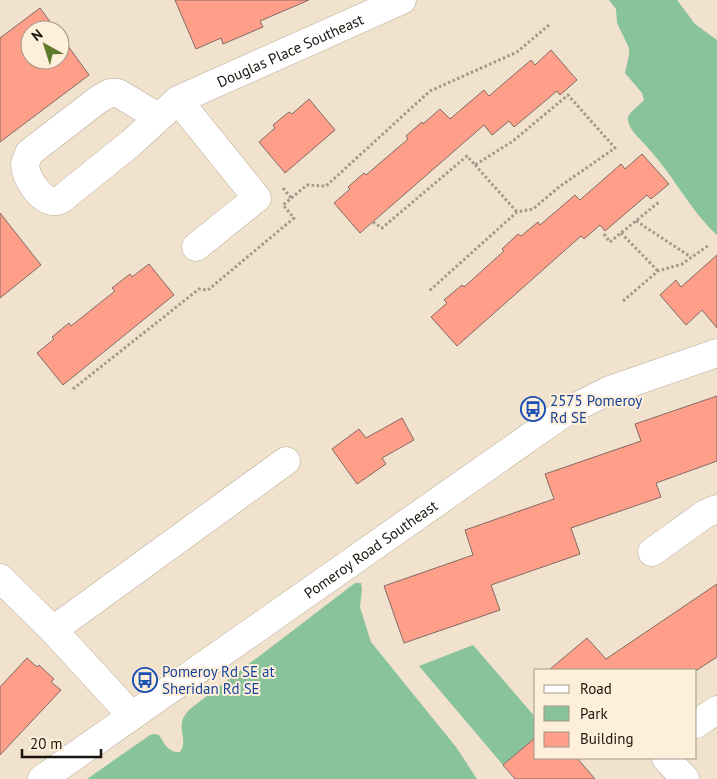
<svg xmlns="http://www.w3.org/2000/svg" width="717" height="779" font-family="'PT Sans',sans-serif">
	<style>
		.green { fill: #88c39b }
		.building { fill: #ff9f89; stroke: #826a64 }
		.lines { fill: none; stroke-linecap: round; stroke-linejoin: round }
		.minor-casing { stroke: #baab98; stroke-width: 29 }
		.path { stroke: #a39889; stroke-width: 3; stroke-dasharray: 2.5 2.5; stroke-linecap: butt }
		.minor { stroke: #fff; stroke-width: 28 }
		.labels { text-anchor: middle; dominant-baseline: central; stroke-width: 4; stroke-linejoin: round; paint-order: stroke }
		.street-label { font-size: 15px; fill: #19140d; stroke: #feefdb }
		.transit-label { font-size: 15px; fill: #164399; stroke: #feefdb; text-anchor: start }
	</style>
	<rect width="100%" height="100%" fill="#f1e2ce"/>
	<g class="green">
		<path d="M609,0H677L695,24L717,40V235C690,210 673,175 648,148C642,140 629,131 628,120C626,114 640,105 644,100L642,93L625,73L629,55V48L617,23L616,9Z"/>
		<path d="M355,583H361L362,589L360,607L371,642L456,747L477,779H87L150,735L155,734L159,735C165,744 168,753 180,752C190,737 172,727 190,709Z"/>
		<polygon points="473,645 536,718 536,737 503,765 419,666"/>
	</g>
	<g class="building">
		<polygon points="175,0 309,0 260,21 263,27 223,44 221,38 196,49"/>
		<polygon points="40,8 56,30 30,30 30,60 60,60 60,35 89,75 0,142 0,38"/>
		<polygon points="551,50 577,80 560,95 557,91 514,127 509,121 492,135 484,125 360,233 334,203 350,189 348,187 364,173 366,175 408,139 406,136 422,122 423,124 440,109 450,119 484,90 489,96 531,60 535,65"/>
		<polygon points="309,99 335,130 285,173 259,142 275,128 273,125 289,112 292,114"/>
		<polygon points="642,154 669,184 651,199 647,195 605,231 600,225 584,239 581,236 457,346 431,317 447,303 444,300 462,285 464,287 504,251 502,249 518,234 521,236 538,222 540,225 575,195 580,200 621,164 625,169"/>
		<polygon points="0,213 41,265 0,298"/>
		<polygon points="717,255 717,328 702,310 686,325 660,295 676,280 681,287"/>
		<polygon points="149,264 174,295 63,385 37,353 54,339 52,337 69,323 71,326 115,291 112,288 130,274 132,277"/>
		<polygon points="717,396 717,461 656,483 661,497 571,528 580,554 491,585 500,610 404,643 384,586 473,555 465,530 554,499 545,474 641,441 635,424"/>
		<polygon points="402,418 414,440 382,458 386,464 357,484 332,449 359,429 366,438"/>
		<polygon points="717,584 717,657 697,670 549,670 587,638 606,659"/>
		<polygon points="27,658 37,667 39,665 54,679 51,682 61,690 0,755 0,687"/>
		<polygon points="536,737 536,758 577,758 595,779 515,779 503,765"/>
	</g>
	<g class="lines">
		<defs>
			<g id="minor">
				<polyline points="178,100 257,198 196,247"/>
				<path id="s1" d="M158,117L118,93H110L99,99L29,153C28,157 26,160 25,164C25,178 42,204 57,201C60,200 62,199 64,197L131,143L178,100L402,0"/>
				<polyline points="652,552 705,514 717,509"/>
				<polyline points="0,578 53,630 132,716"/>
				<polyline points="53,630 286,461"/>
				<polyline points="696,724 717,710"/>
				<polyline points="666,758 685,779"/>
				<path id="s2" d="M42,779L564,413L610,390L717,353"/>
			</g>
		</defs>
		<use href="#minor" class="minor-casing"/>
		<g class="path">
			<polyline points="475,165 517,212"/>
			<polyline points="283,188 291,198"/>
			<polyline points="636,221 691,257"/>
			<polyline points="373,222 382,228 467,156 475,165 513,141 568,95 615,148 559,187 533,209 517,212 428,292"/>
			<polyline points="621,233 658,271"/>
			<polyline points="604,234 610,242 659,202"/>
			<polyline points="623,301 658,271 682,264 709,245"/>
			<polyline points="73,389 199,289 208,290 294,218 283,205 307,185 326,186 430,91 517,52 549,25"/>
		</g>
		<use href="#minor" class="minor"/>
	</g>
	<defs>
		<symbol id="bus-ring" viewBox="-11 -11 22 22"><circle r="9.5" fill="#feefdb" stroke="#1a4fb4" stroke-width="1.5"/><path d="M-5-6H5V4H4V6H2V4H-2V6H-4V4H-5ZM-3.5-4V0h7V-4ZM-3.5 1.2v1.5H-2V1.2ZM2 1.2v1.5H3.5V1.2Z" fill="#1a4fb4"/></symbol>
	</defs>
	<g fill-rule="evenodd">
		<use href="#bus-ring" x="519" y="395" width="28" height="28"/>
		<use href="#bus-ring" x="131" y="666" width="28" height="28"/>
	</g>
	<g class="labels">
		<g class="street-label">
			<text stroke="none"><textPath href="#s1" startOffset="501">Douglas Place Southeast</textPath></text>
			<text stroke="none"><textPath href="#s2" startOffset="401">Pomeroy Road Southeast</textPath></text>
		</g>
		<g class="transit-label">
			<text x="550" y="400">2575 Pomeroy<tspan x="550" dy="17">Rd SE</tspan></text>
			<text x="162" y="671">Pomeroy Rd SE at<tspan x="162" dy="17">Sheridan Rd SE</tspan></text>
		</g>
	</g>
	<rect x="534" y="669" width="162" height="90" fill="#feefdb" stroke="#a29789"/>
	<rect x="544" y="685" width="25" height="8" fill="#ffffff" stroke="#a29789"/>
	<text x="580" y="694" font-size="15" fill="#19140d">Road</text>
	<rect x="544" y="706" width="25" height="15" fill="#88c39b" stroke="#a29789"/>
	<text x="580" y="719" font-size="15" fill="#19140d">Park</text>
	<rect x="544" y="732" width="25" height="15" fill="#ff9f89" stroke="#a29789"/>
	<text x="580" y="744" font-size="15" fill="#19140d">Building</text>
	<g transform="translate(45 45) rotate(321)"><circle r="24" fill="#feefdb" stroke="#a29789"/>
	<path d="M0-4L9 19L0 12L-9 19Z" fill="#617a2c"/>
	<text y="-8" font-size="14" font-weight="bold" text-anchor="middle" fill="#19140d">N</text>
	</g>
	<path d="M22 749v8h79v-8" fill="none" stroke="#19140d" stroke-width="2.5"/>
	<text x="30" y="749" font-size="15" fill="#19140d" stroke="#feefdb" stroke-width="4" paint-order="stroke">20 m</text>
</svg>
